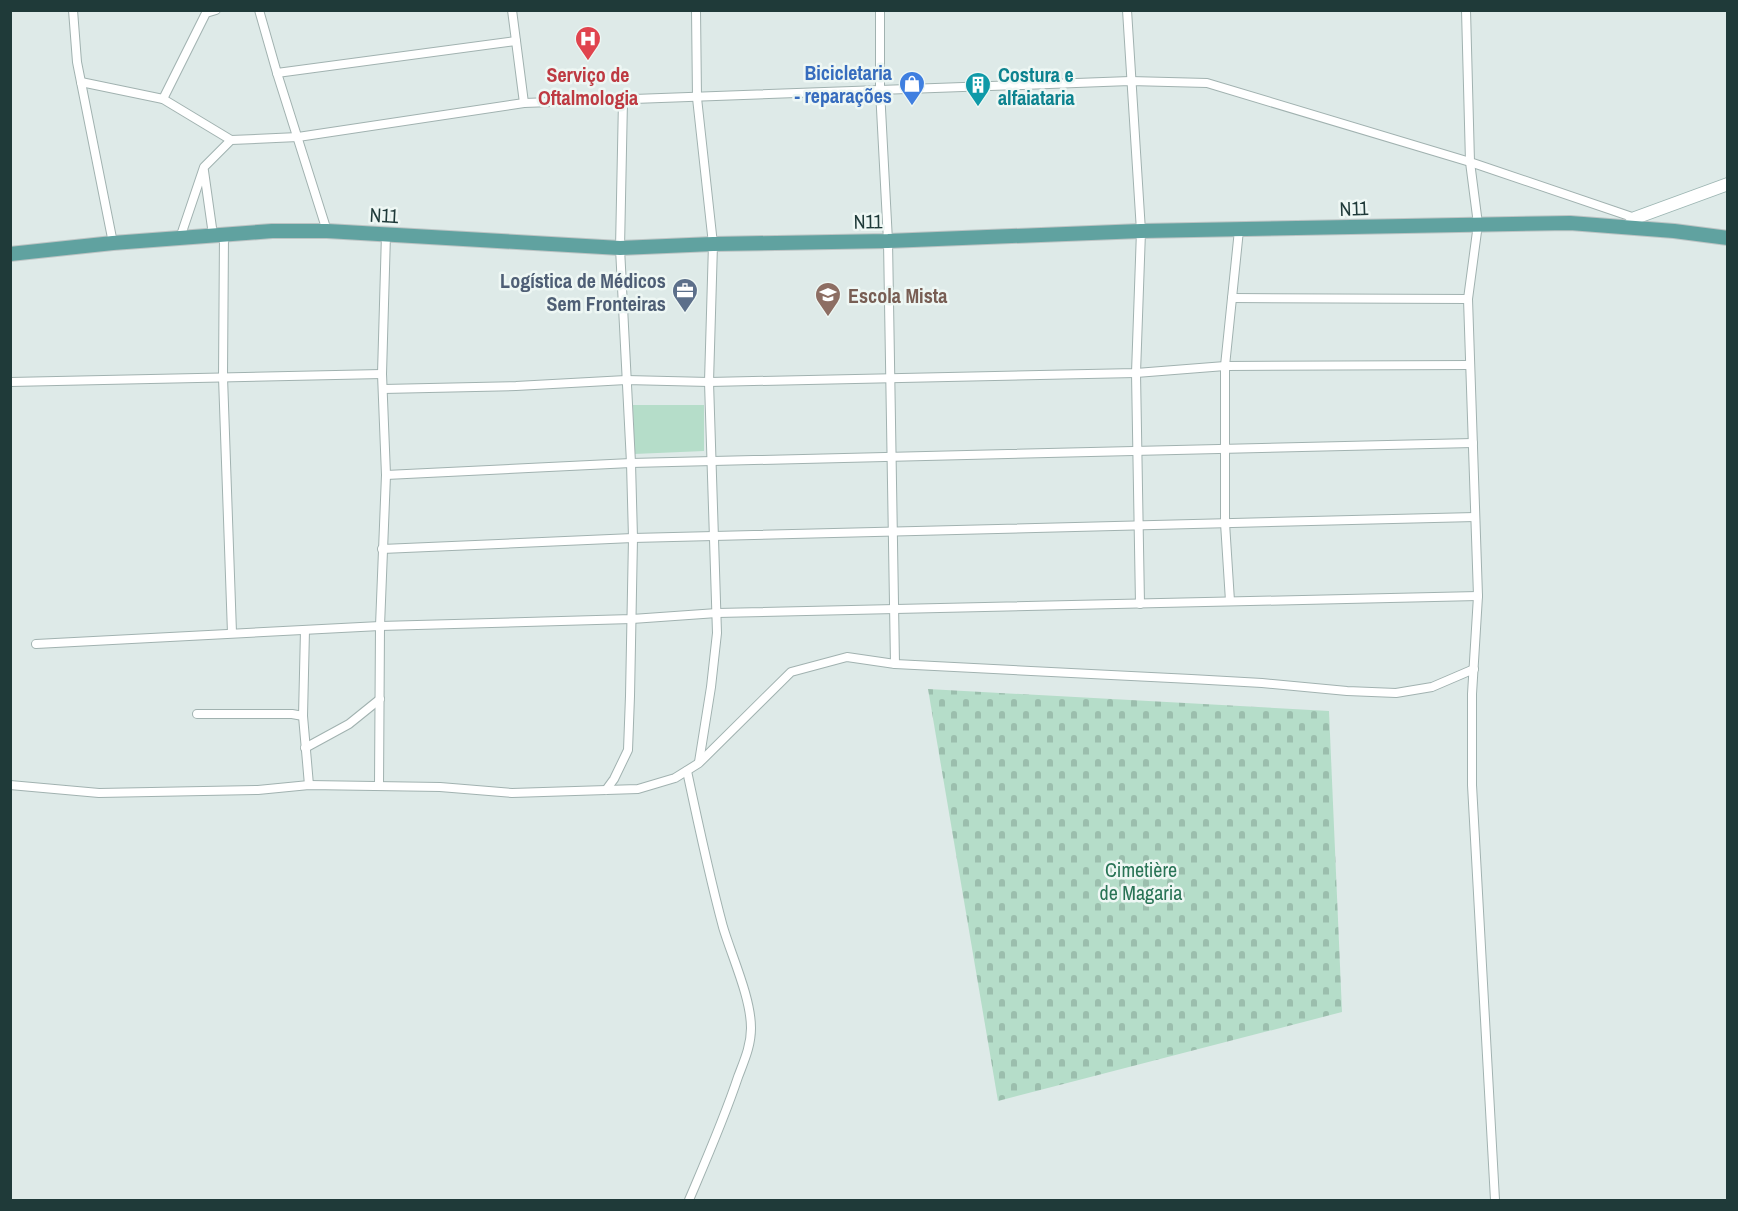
<svg xmlns="http://www.w3.org/2000/svg" width="1738" height="1211" font-family="'Archivo Narrow',sans-serif">
	<style>
		.cemetery { fill: url(#cemetery-stones) }
		.park { fill: #b5ddc9 }
		.lines { fill: none; stroke-linecap: round; stroke-linejoin: round }
		.street-casing { stroke: #a1b2b0; stroke-width: 10 }
		.secondary-casing { stroke: #9db6b3; stroke-width: 14 }
		.primary-casing { stroke: #bcc4c4; stroke-width: 16 }
		.street { stroke: #fff; stroke-width: 8 }
		.secondary { stroke: #fff; stroke-width: 12 }
		.primary { stroke: #60a2a0; stroke-width: 14 }
		.labels { text-anchor: middle; dominant-baseline: central; stroke-width: 5; stroke-linejoin: round; paint-order: stroke }
		.shop-label { font-size: 20px; font-weight: bold; fill: #366cbe; stroke: #eef7f4; text-anchor: end }
		.health-label { font-size: 20px; font-weight: bold; fill: #be3a42; stroke: #eef7f4 }
		.culture-label { font-size: 20px; font-weight: bold; fill: #0d838f; stroke: #eef7f4; text-anchor: start }
		.street-label { font-size: 20px; fill: #1f3a39; stroke: #eef7f4 }
		.service-label { font-size: 20px; font-weight: bold; fill: #4e5e75; stroke: #eef7f4; text-anchor: end }
		.education-label { font-size: 20px; font-weight: bold; fill: #785e54; stroke: #eef7f4; text-anchor: start }
		.park-label { font-size: 20px; fill: #287355; stroke: #eef7f4 }
	</style>
	<defs>
		<pattern id="cemetery-stones" width="16" height="16" patternUnits="userSpaceOnUse" patternTransform="scale(1.5)"><rect width="16" height="16" fill="#b5ddc9"/><path d="M2 7V4a2 2 0 0 1 4 0v3zM10 15v-3a2 2 0 0 1 4 0v3z" fill="#9bbead"/></pattern>
	</defs>
	<rect width="100%" height="100%" fill="#deeae8"/>
	<polygon class="cemetery" points="928,689 1329,711 1342,1012 998,1101"/>
	<polygon class="park" points="633,405 704,405 704,451 634,454"/>
	<g class="lines">
		<defs>
			<g id="street">
				<polyline points="73,10 77,62 113,243"/>
				<polyline points="259,10 277,73 327,231"/>
				<polyline points="512,10 524,103"/>
				<polyline points="696,10 697,98 713,244 709,382 717,633 711,687 699,762"/>
				<polyline points="880,10 880,90 888,241 895,664"/>
				<polyline points="1127,10 1141,231 1136,373 1140,604"/>
				<polyline points="1466,10 1470,162 1478,224 1468,299 1478,596 1472,694 1472,785 1495,1200"/>
				<polyline points="277,73 516,41"/>
				<polyline points="81,82 163,99 206,13 216,10"/>
				<polyline points="163,99 231,140"/>
				<polyline points="204,171 213,235"/>
				<polyline points="224,234 223,377 232,633"/>
				<polyline points="180,238 204,167 231,140 298,137 524,103 1130,81 1207,83 1470,162 1635,218"/>
				<polyline points="1232,298 1468,299"/>
				<polyline points="10,382 382,374"/>
				<polyline points="383,389 516,386 626,380 709,382 1136,373 1225,366 1470,365"/>
				<polyline points="386,475 631,463 1473,443"/>
				<polyline points="382,549 633,538 1475,517"/>
				<polyline points="1230,601 1225,523 1225,366 1239,230"/>
				<polyline points="305,630 303,716 309,785"/>
				<polyline points="36,644 380,626 632,619 717,613 1478,596"/>
				<polyline points="197,714 292,714 303,716"/>
				<polyline points="305,748 349,724 380,699"/>
				<path d="M687,771C698,823 709,875 723,927C732,957 751,998 751,1028C751,1046 744,1061 738,1077C724,1119 706,1160 689,1200"/>
				<polyline points="10,785 99,793 258,790 309,785 440,787 512,793 638,789 675,778 699,763 791,672 847,657 895,664 1191,679 1262,683 1347,691 1396,693 1432,687 1474,669"/>
				<polyline points="379,786 380,626 386,475 382,374 386,234"/>
				<polyline points="606,790 614,779 628,750 630,696 633,538 631,463 620,248 623,100"/>
			</g>
			<polyline id="secondary" points="1628,227 1635,218 1728,184"/>
			<polyline id="primary" points="10,254 113,243 272,231 327,231 620,248 713,244 888,241 1141,231 1570,223 1674,231 1728,238"/>
		</defs>
		<use href="#street" class="street-casing"/>
		<use href="#secondary" class="secondary-casing"/>
		<use href="#primary" class="primary-casing"/>
		<use href="#street" class="street"/>
		<use href="#secondary" class="secondary"/>
		<use href="#primary" class="primary"/>
	</g>
	<defs>
		<symbol id="hospital-pin" viewBox="-11 -11 22 30"><path d="M0 17L-7.5 6A9.5 9.5 0 1 1 7.5 6Z" fill="#e0444e" stroke="#eef7f4"/><path d="M-5-5h3v3.5h4V-5h3V5h-3V1.5h-4V5h-3Z" fill="#fff"/></symbol>
		<symbol id="shop-pin" viewBox="-11 -11 22 30"><path d="M0 17L-7.5 6A9.5 9.5 0 1 1 7.5 6Z" fill="#3f7fe0" stroke="#eef7f4"/><path d="M-5-2.5h2.3a2.7 3.5 0 0 1 5.4 0H5L5.5 6h-11ZM-1.5-2.5h3a1.5 2.3 0 0 0-3 0Z" fill="#fff"/></symbol>
		<symbol id="building-pin" viewBox="-11 -11 22 30"><path d="M0 17L-7.5 6A9.5 9.5 0 1 1 7.5 6Z" fill="#0f9aa8" stroke="#eef7f4"/><path d="M-4-6H4V6H1V3H-1V6H-4ZM-2.5-4.3h1.7v1.8h-1.7ZM.8-4.3h1.7v1.8H.8ZM-2.5-1h1.7V.8h-1.7ZM.8-1h1.7V.8H.8Z" fill="#fff"/></symbol>
		<symbol id="office-pin" viewBox="-11 -11 22 30"><path d="M0 17L-7.5 6A9.5 9.5 0 1 1 7.5 6Z" fill="#5c6f8a" stroke="#eef7f4"/><path d="M-6-3h4V-5.5h4V-3h4V5H-6ZM-1-4.5V-3h2v-1.5ZM-6 0V1H6V0Z" fill="#fff"/></symbol>
		<symbol id="school-pin" viewBox="-11 -11 22 30"><path d="M0 17L-7.5 6A9.5 9.5 0 1 1 7.5 6Z" fill="#8d6e63" stroke="#eef7f4"/><path d="M0-5L7-2L0 1L-7-2ZM-4 1L0 2.5L4 1V4Q0 6-4 4Z" fill="#fff"/></symbol>
	</defs>
	<g fill-rule="evenodd">
		<use href="#hospital-pin" x="573" y="24" width="30" height="40"/>
		<use href="#shop-pin" x="897" y="69" width="30" height="40"/>
		<use href="#building-pin" x="963" y="70" width="30" height="40"/>
		<use href="#office-pin" x="670" y="276" width="30" height="40"/>
		<use href="#school-pin" x="813" y="280" width="30" height="40"/>
	</g>
	<g class="labels">
		<g class="shop-label">
			<text x="892" y="72">Bicicletaria<tspan x="892" dy="23">- reparações</tspan></text>
		</g>
		<g class="health-label">
			<text x="588" y="74">Serviço de<tspan x="588" dy="23">Oftalmologia</tspan></text>
		</g>
		<g class="culture-label">
			<text x="998" y="74">Costura e<tspan x="998" dy="23">alfaiataria</tspan></text>
		</g>
		<g class="street-label">
			<text transform="translate(1354 208) rotate(-2)">N11</text>
			<text transform="translate(384 215) rotate(3)">N11</text>
			<text transform="translate(868 221) rotate(-1)">N11</text>
		</g>
		<g class="service-label">
			<text x="666" y="280">Logística de Médicos<tspan x="666" dy="23">Sem Fronteiras</tspan></text>
		</g>
		<g class="education-label">
			<text x="848" y="295">Escola Mista</text>
		</g>
		<g class="park-label">
			<text x="1141" y="869">Cimetière<tspan x="1141" dy="23">de Magaria</tspan></text>
		</g>
	</g>
	<rect width="1738" height="1211" fill="none" stroke="#1f3a39" stroke-width="24"/>
</svg>
